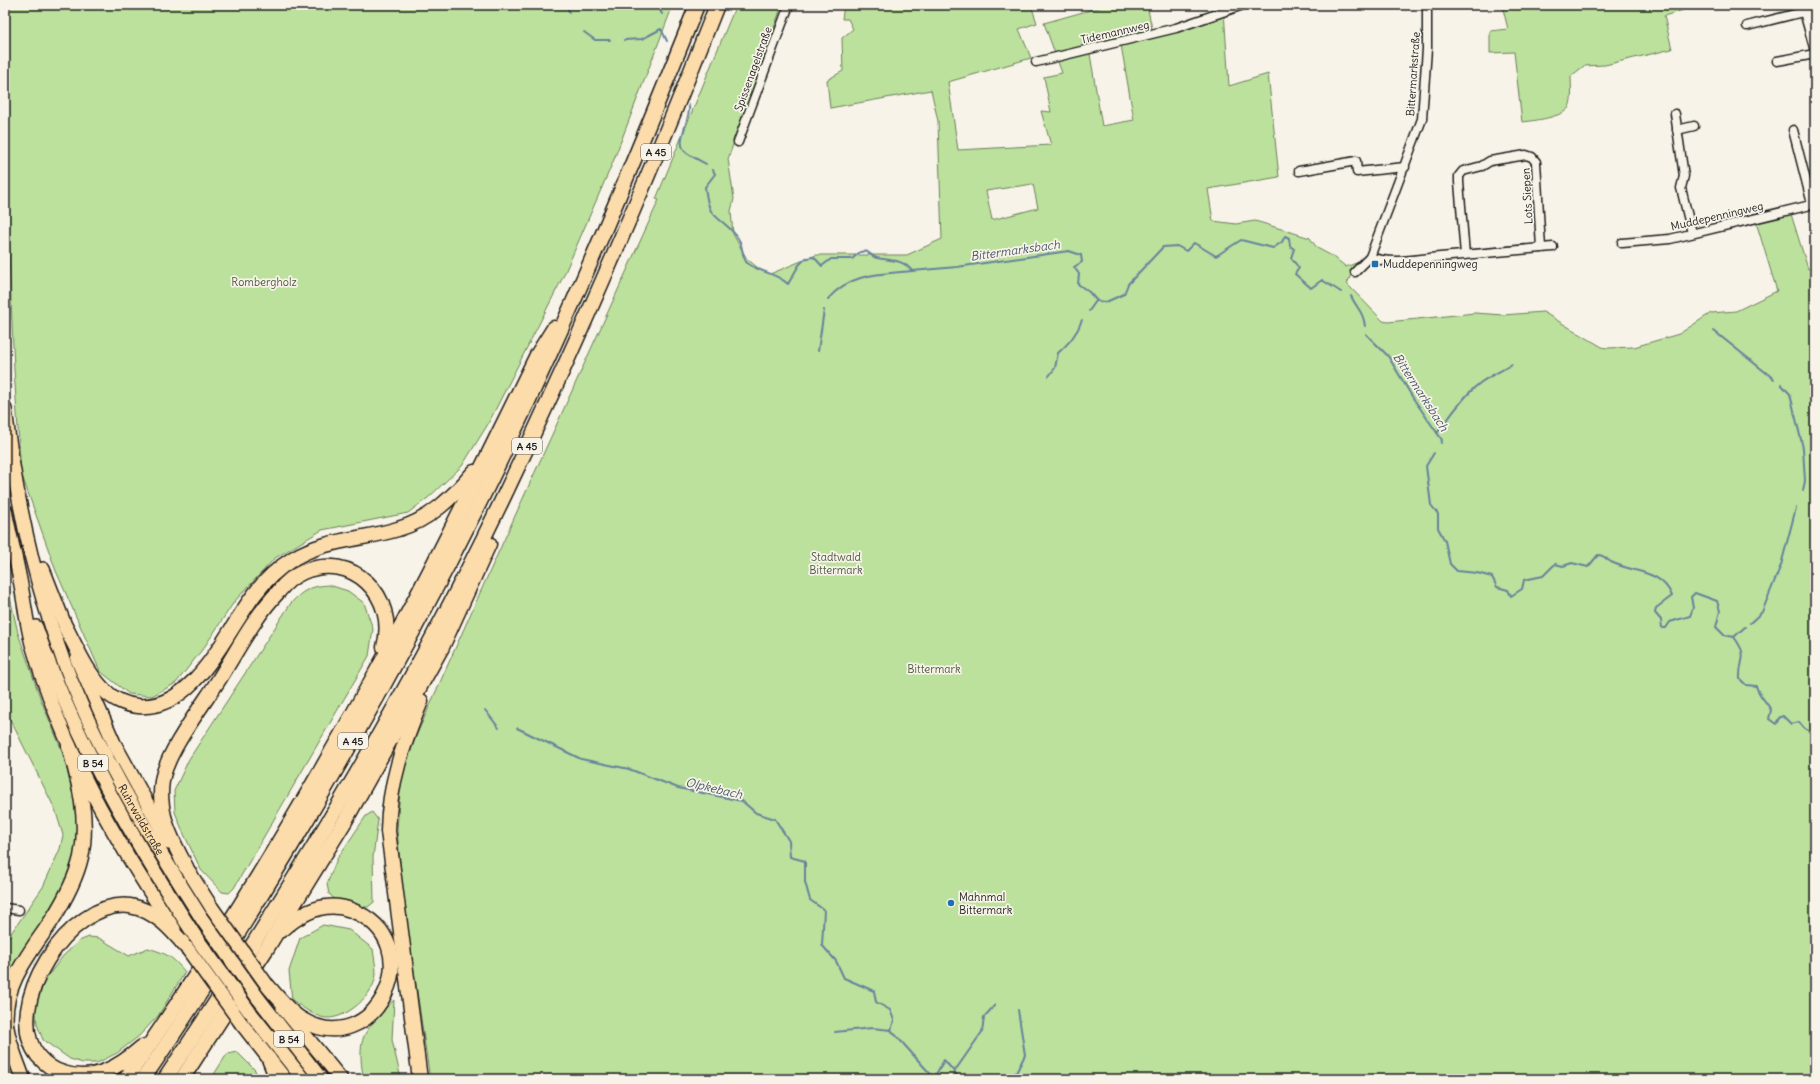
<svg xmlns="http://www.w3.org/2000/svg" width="1820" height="1084" font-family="Delius,sans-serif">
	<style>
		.green { fill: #bce19c; stroke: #6c7e5c; fill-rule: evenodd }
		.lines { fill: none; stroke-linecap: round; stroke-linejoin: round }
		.stream { stroke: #65839c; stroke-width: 2 }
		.minor-casing { stroke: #1c1c1c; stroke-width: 11 }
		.trunk-casing { stroke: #1c1c1c; stroke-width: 16 }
		.motorway-casing { stroke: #1c1c1c; stroke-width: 17 }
		.minor { stroke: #f7f3e8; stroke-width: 8 }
		.trunk { stroke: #fddcac; stroke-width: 13 }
		.motorway { stroke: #fddcac; stroke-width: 14 }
		.trunk-bridge-casing { stroke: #1c1c1c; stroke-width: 16; stroke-linecap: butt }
		.trunk-bridge { stroke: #fddcac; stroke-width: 13 }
		.poi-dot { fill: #1f6fb2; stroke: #f7f3e8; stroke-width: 1.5 }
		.labels { text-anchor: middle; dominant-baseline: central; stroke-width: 3.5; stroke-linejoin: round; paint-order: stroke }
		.shield { fill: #f7f3e8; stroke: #5e5c59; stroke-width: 1 }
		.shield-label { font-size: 10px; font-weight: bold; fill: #1c1c1c }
		.street-label { font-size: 11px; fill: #1c1c1c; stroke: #f7f3e8 }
		.poi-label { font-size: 11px; fill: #1c1c1c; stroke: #f7f3e8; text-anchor: start }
		.park-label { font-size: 11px; fill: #4c5742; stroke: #f7f3e8 }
		.water-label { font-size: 12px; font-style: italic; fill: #465867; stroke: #f7f3e8 }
	</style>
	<rect width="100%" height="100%" fill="#f7f3e8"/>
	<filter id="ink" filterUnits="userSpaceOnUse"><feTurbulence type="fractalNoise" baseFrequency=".025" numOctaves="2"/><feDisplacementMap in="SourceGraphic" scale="8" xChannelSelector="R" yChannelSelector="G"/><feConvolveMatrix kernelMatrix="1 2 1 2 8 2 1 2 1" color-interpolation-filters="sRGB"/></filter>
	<g filter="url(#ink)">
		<g class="green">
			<polygon points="5,5 673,5 613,162 563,277 488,424 462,466 429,497 408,513 322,530 275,558 234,602 205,646 176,683 152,696 129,694 100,671 56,571 21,473 14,370 5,158"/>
			<path d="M736,5H782L728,159L734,199L731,211L733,234L747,259L762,271L770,274L816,255H907L942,239L938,121L931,90L830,108L827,80L843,71L842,38L853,29L848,19H842L844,5H1031L1037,23L1019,29L1031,58L948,82L958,150L1051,145L1041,111L1051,112L1044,77L1062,73L1044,23L1108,5H1147L1153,33L1224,11L1229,86L1268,74L1279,177L1208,189L1213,221L1236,224L1255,221L1262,223L1310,238L1317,248L1334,257L1346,267L1356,263L1347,284L1383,321L1388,322L1475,313L1503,315L1543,312L1602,347L1607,348L1634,347L1679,334L1711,313L1736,311L1777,291L1756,222L1791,214L1808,269L1815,265V1079H430L404,904L397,830L401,777L417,734L479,595L658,202L659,200L656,199ZM1121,45L1134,120L1102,126L1090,54ZM1033,184L1038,208L992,220L986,191Z"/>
			<path d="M1502,5H1601L1602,7L1611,5H1693V7L1664,16L1672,49L1605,65L1584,66L1571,76C1571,85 1573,99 1569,107C1564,117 1533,121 1522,122L1514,52L1490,53V31L1508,29Z"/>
			<polygon points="5,575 18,633 41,700 63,753 79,821 76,847 70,872 62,890 7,979 5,986 5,942 43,887 60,849 63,835 55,809 9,717 5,716"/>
			<path d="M329,585L348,591L364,603L373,629L369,656L234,888L229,893L222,892L201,870L183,832L175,812L174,791L189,759L291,603C303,590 311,586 329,585Z"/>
			<polygon points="372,812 378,820 373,857 374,902 368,907 362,907 349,902 339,903 329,894 327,884 337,859 366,816"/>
			<path d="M323,925L349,930L373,949C374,957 376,966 376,974C375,994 347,1019 327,1018C316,1018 301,1006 292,1000L289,971L300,938Z"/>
			<path d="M89,937L99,938L129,956L148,948C167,954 172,956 185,972L158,1016L139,1036L117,1053L97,1063H83L70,1059L43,1040L37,1024L35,1003L45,980L63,956L79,941Z"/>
			<path d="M394,1000L392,1040L401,1079H364C361,1067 359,1048 364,1036C370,1024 385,1008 394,1000Z"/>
			<polygon points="5,1048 16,1079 5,1079"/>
			<polygon points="237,1052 255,1070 258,1079 211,1079 227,1054"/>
		</g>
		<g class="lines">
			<g class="stream">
				<polyline points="567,5 569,12"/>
				<polyline points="657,5 662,14"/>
				<polyline points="584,32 595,40 610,40"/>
				<polyline points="624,40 642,39 661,29 667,41"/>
				<path d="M689,105C691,120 676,139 684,150C686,154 701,161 706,164"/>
				<path d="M713,170L715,174L705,187C706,194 707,204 711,211C719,222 733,227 740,242C743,249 742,257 747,263C756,271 775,272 788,284L799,265L806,258L814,257L822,266L831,259H852L860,252L866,251C869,253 873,257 877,258C891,261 903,259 912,271L957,267L1069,251L1081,255L1082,262L1074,267L1079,274L1078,284L1089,292L1097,301L1106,302L1124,294L1128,284L1163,247L1177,246L1186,251L1194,243L1216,256L1241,240L1273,248L1282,242L1285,236L1289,238L1290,246L1294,249L1291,258L1299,268L1295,274L1311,288L1322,280L1341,292"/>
				<path d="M1351,296C1357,309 1363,311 1365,326"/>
				<path d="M828,299C850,273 880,274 912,271"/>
				<polyline points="1089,311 1096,301"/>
				<polyline points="1714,331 1774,379"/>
				<polyline points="1366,334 1388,356 1413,398 1442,440 1441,443"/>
				<polyline points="818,351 824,310"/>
				<path d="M1049,376L1055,368L1058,353C1069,343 1077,334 1082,320"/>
				<polyline points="1781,384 1790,394 1803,448 1805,481 1803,490"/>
				<path d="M1437,433C1451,416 1463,396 1480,383C1489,376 1502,371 1512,364"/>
				<path d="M1434,453L1426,466L1431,505L1438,514V528L1445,541L1450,564L1457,571L1477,573L1492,577L1497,587L1508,590L1511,596L1522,589L1524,580L1543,576L1555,564L1563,566L1572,563L1588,567L1598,555C1604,555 1606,559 1611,562C1633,573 1661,569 1672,596L1656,608L1655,613L1661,620L1662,628H1666L1670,622L1690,616L1693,608L1691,597L1695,593L1717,601L1720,611L1716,627L1724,635L1734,637C1750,659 1739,657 1740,679L1746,685L1756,686C1759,696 1766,701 1771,710L1769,719L1776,724L1779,718L1783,716L1791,724L1799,722L1804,728L1815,735"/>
				<polyline points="1750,623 1762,612 1781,565 1796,508"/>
				<polyline points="1734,637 1745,627"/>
				<polyline points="485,710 499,728"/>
				<polyline points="517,728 581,759 629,769 678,788 742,801 756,813 775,819 789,841 790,857 805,861 805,882 810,900 824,910 822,945 836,961 844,978 874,991 876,1002 890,1010 894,1020 891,1030 934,1078 944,1060 957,1075 957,1079"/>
				<polyline points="835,1032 872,1028 891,1030"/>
				<polyline points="954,1072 982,1032 984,1017 995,1005"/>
				<polyline points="1013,1079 1025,1055 1018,1010"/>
				<path d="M1266,1079C1274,1072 1280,1076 1288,1079"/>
			</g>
			<defs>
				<g id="minor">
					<polyline points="1804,12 1815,51"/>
					<polyline points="1747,26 1815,9"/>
					<polyline points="1777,61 1815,54"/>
					<polyline points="1036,62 1176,28 1243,5"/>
					<polyline points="1675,114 1684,176 1681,188 1692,233"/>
					<polyline points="1677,130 1694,126"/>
					<polyline points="1793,130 1812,204"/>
					<polyline points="738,142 789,5"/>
					<polyline points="1299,171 1356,161 1357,172 1405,167"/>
					<polyline points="1622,243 1670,239 1815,204"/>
					<polyline points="1541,248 1553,247"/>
					<path d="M1370,257C1391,265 1418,259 1440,257C1474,254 1508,251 1541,248L1536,162L1532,157L1526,155L1490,161L1482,166L1463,171L1459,176V182L1465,255"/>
					<polyline points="1355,272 1370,257 1422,119 1427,49 1427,5"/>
					<polyline points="5,908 19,910"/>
				</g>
				<g id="trunk">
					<path id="s1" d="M5,409C17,509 40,611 81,704C115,781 159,851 204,922"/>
					<path d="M5,510C9,532 15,554 19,575C24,598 26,622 32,644C61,747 115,840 174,929"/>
					<polyline points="43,569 70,638"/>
					<path d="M36,627C74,738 132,838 195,936"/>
					<polyline points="77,659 114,743 169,843"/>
					<polyline points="181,859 212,908"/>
					<polyline points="258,998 321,1079"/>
					<polyline points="283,1008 341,1079"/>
					<polyline points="249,1011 303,1079"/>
					<polyline points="241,1023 285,1079"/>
				</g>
				<g id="motorway">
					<path d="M66,628C77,649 87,673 104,690C113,699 126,705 138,706C194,711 226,632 254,595C265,580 278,568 294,558C326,539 363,540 398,529C430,520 453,497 474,472"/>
					<path d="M186,867C172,840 157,813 162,781C166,753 202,706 218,681C237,651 254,617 279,591C285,583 294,576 303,572C352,551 398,596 384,647"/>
					<path d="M267,985C277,996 288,1011 301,1019C374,1065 435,942 351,910C325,900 301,913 282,930"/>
					<path d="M142,1047C119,1067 93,1083 63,1073C53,1070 45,1064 38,1056C0,1007 70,898 130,906C155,910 172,930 187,948"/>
					<polyline points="269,1059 277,1079"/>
					<path d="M23,1079C17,1061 8,1043 6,1024C2,984 32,951 52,920C64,901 76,879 81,857C89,820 79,781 69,746"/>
					<path d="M126,1079C216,950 298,814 374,676C432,571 484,463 537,355L554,328"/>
					<path d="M143,1079C195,1004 243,926 290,848C387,686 476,519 553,347C604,235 651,120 697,5"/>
					<path d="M165,1079C290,893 407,699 504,496C581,335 652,171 717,5"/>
					<polyline points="182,1079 267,948 345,821 442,647 489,544"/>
					<path d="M420,1079L388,831C389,783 403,745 421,701"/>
				</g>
			</defs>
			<use href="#minor" class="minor-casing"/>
			<use href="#trunk" class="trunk-casing"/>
			<use href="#motorway" class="motorway-casing"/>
			<use href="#minor" class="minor"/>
			<use href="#trunk" class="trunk"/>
			<use href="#motorway" class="motorway"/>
			<defs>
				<g id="trunk-bridge">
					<polyline points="212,908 267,985"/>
					<polyline points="204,922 258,998"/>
					<polyline points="195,936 249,1011"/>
					<polyline points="187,948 241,1023"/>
				</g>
			</defs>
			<use href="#trunk-bridge" class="trunk-bridge-casing"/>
			<use href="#trunk-bridge" class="trunk-bridge"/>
		</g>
	</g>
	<g class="poi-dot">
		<rect x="1371" y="260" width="8" height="8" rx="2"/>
		<circle cx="951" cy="903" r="4"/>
	</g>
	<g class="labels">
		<g class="shield">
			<rect x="641" y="144" width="30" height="16" rx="3"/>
			<rect x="512" y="438" width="30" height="16" rx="3"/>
			<rect x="338" y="733" width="30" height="16" rx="3"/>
			<rect x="78" y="755" width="30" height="16" rx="3"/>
			<rect x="274" y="1031" width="30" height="16" rx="3"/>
		</g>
		<g class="shield-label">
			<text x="656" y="152">A 45</text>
			<text x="527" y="446">A 45</text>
			<text x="353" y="741">A 45</text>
			<text x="93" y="763">B 54</text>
			<text x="289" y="1039">B 54</text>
		</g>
		<g class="street-label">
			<text transform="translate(1115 32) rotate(-13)">Tidemannweg</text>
			<text transform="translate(753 69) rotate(-70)">Spissenagelstraße</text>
			<text transform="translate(1413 74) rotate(-86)">Bittermarkstraße</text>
			<text transform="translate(1527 196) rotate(-93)">Lots Siepen</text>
			<text transform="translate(1717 216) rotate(-13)">Muddepenningweg</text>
			<text stroke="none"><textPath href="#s1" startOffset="436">Ruhrwaldstraße</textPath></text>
		</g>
		<g class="poi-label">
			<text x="1383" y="264">Muddepenningweg</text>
			<text x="959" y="897">Mahnmal<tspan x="959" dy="13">Bittermark</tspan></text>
		</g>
		<g class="park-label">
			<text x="264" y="282">Rombergholz</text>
			<text x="836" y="557">Stadtwald<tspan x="836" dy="13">Bittermark</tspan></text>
			<text x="934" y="669">Bittermark</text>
		</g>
		<g class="water-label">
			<text transform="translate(1015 250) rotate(-8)">Bittermarksbach</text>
			<text transform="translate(1421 392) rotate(57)">Bittermarksbach</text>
			<text transform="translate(714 788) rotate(13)">Olpkebach</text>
		</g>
	</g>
	<rect width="1820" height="1084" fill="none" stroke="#f7f3e8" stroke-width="20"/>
	<rect x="10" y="10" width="1800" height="1064" fill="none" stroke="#1c1c1c" stroke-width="1.5" filter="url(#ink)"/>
</svg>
